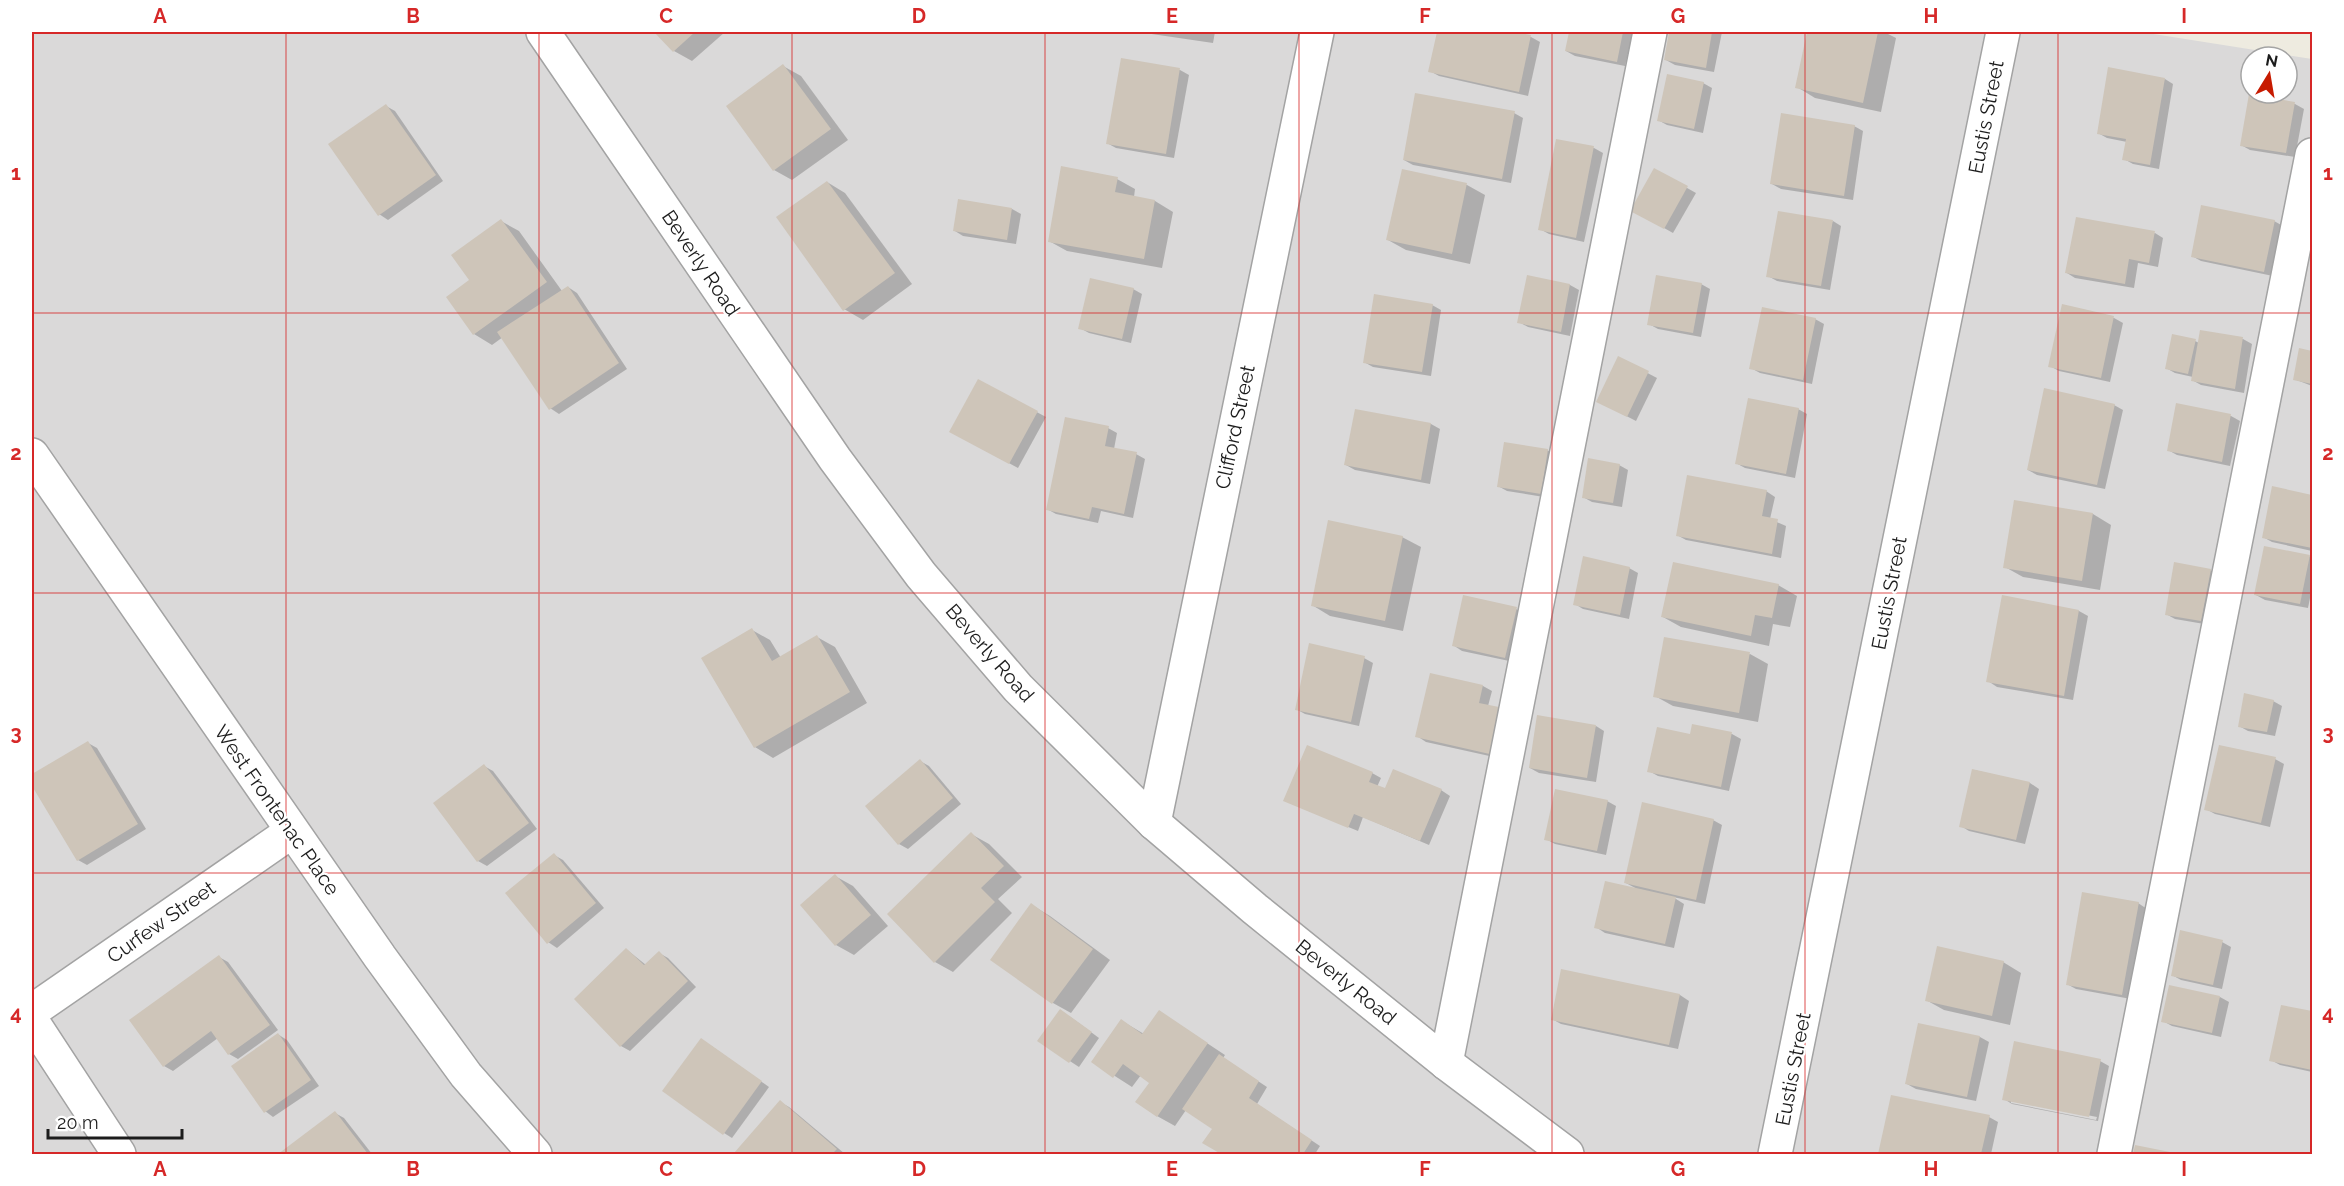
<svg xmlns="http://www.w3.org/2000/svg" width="2344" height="1186" font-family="Raleway,sans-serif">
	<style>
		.residential { fill: #dad9d9; fill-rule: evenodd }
		.shadow { fill: #0003; fill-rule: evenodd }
		.building { fill: #cec5b9 }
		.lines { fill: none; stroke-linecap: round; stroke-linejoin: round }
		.minor-casing { stroke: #a3a3a3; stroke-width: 36 }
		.minor { stroke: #fff; stroke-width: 33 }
		.grid { fill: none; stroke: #d62828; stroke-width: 1.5; stroke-opacity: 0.55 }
		.labels { text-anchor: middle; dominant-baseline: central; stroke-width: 4.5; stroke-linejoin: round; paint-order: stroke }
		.street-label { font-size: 20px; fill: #1c1c1c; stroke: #fff }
		.neatline { fill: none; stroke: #d62828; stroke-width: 2 }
		.grid-label { font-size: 20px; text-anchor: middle; font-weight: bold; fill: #d62828 }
	</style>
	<rect width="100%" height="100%" fill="#eeebe0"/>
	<path class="residential" d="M32,32H2141L2312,59V1154H32ZM2251,57H2287V93H2251Z"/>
	<g class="shadow">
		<polygon points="656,32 725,32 692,61 674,51"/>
		<polygon points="1138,32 1215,32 1213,43"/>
		<polygon points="1438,32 1506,32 1531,37 1540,42 1528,96 1439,76 1430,71"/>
		<polygon points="1570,32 1633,32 1625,66 1575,56 1566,51"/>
		<polygon points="1671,32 1722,32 1714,72 1675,65 1666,60"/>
		<polygon points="1809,32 1884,32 1896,38 1881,112 1815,98 1797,87"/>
		<polygon points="1122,60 1180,70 1189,75 1174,158 1116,148 1107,143"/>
		<polygon points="783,66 801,76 848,140 792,180 774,170"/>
		<polygon points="2165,79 2173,84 2159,169 2133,164 2124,159 2127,142 2107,138 2098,133"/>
		<polygon points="1703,83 1712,88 1703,133 1667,125 1658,120"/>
		<polygon points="2250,96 2295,104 2304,109 2295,157 2250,150 2241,145"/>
		<polygon points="386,106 395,111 443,181 388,220 379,214"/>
		<polygon points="1514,113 1523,118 1511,183 1413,165 1404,160"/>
		<polygon points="1854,126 1863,131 1853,200 1781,189 1772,184"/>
		<polygon points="1557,141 1594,148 1603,153 1584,242 1549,234 1540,229"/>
		<polygon points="1655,170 1696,193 1673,233 1632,210"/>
		<polygon points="1403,171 1467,185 1485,195 1470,264 1406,250 1388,240"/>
		<polygon points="1117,179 1135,189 1134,197 1155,201 1173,212 1162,268 1067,251 1049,241"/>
		<polygon points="827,182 845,193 912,284 863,320 844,309"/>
		<polygon points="1012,209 1021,214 1016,244 963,236 955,231"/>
		<polygon points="501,221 519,231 562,291 568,287 577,293 627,369 559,414 550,408 503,337 492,345 474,334 471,280"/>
		<polygon points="1833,221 1841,226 1830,290 1777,281 1768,276"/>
		<polygon points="2274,221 2283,226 2273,276 2201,261 2192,256"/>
		<polygon points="2155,233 2163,238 2158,267 2138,263 2134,288 2075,278 2067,273"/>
		<polygon points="1528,277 1570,285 1579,290 1570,336 1528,327 1519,322"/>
		<polygon points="1701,284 1710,289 1701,337 1658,329 1649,324"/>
		<polygon points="1133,289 1142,294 1131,343 1089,333 1080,328"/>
		<polygon points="1432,305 1441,310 1431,376 1373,367 1364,362"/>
		<polygon points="2063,306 2114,318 2123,323 2110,382 2059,371 2050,366"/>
		<polygon points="1815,319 1824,324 1812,384 1760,373 1751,368"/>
		<polygon points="2243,339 2252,344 2244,393 2201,385 2192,380 2193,377 2175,373 2166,368 2195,341 2199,343"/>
		<polygon points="2300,350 2312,352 2312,386 2294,379"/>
		<polygon points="1619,358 1657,378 1636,421 1607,406"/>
		<polygon points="979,381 1046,417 1018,468 951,432"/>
		<polygon points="2114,405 2123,410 2105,489 2037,475 2028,470"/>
		<polygon points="2178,405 2231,416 2240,421 2230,466 2177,455 2168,450"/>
		<polygon points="1798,409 1807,414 1795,478 1745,468 1736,463"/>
		<polygon points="1356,411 1431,424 1440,429 1430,484 1355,470 1346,465"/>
		<polygon points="1108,428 1117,433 1114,449 1136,454 1145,459 1133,518 1101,511 1098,523 1056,514 1047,509"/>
		<polygon points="1547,450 1556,456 1550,498 1507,491 1498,486"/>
		<polygon points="1619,465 1628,470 1622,507 1592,502 1583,497"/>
		<polygon points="2273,488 2312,496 2312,551 2272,542 2263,537"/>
		<polygon points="1766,491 1775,497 1770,519 1786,526 1781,558 1686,540 1677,535"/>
		<polygon points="2016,501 2093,514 2111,525 2100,590 2023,577 2005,567"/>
		<polygon points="1402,537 1421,547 1403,631 1330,616 1312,605"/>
		<polygon points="2309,556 2312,558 2312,588 2308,608 2265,600 2256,595"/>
		<polygon points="1629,568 1638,573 1629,619 1583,609 1575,604"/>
		<polygon points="2210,570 2219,575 2210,625 2175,619 2166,614"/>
		<polygon points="1778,585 1797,596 1790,627 1773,624 1769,646 1681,627 1663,617"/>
		<polygon points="2003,597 2079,611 2088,616 2073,700 1997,687 1988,681"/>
		<polygon points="1516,609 1525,614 1514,662 1462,651 1453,645"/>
		<polygon points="752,630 770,640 781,658 817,637 835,647 867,703 773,758 755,747"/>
		<polygon points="1750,654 1768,664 1758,722 1673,706 1655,696"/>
		<polygon points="1364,658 1373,663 1359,726 1305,714 1296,709"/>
		<polygon points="1431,675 1483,686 1492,691 1488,706 1503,759 1426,742 1417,736"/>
		<polygon points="2273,701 2282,706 2275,736 2248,731 2239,726"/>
		<polygon points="1596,726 1604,731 1596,782 1539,773 1530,768"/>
		<polygon points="1693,726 1732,734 1741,739 1729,791 1658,776 1649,771 1691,736"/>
		<polygon points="88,743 97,748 146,829 87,865 78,860 32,783 32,776"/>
		<polygon points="2275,759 2284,764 2270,827 2215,814 2206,809"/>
		<polygon points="920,761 929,766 961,804 908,849 899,844"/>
		<polygon points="484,766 493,771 537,829 487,866 478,861"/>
		<polygon points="1974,770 2030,783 2039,789 2025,844 1969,831 1961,826"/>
		<polygon points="1372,773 1381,778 1377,787 1386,790 1441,790 1450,796 1429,845 1363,817 1358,831 1285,801"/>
		<polygon points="1607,801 1616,806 1606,855 1555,844 1546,839"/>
		<polygon points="1713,820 1722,825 1705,904 1673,897 1684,904 1674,948 1605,933 1596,927 1637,889 1626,883"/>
		<polygon points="971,834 989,844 1022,877 998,899 1012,913 953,972 935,962"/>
		<polygon points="554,855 563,860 604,908 557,948 548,942"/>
		<polygon points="835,876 853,886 888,926 854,955 836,945"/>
		<polygon points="2138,903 2147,909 2131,999 2076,989 2067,984"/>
		<polygon points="1032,905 1050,916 1110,960 1071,1013 1053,1003"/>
		<polygon points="2222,942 2231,947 2222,989 2181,980 2172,975"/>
		<polygon points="626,949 646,965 659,953 668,958 696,987 630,1051 621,1046"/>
		<polygon points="219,957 228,962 278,1030 238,1059 229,1054 218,1038 173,1071 164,1066"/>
		<polygon points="2003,962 2021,973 2010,1025 1944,1010 1926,1000"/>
		<polygon points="1563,971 1680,995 1689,1001 1678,1049 1561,1024 1552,1019"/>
		<polygon points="2220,997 2229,1002 2221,1037 2172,1026 2163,1021"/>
		<polygon points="2282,1007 2312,1013 2312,1072 2280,1065 2271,1060"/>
		<polygon points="1160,1012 1225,1055 1223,1058 1267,1087 1257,1104 1320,1146 1315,1154 1223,1154 1205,1142 1214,1128 1186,1110 1175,1126 1157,1116 1151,1082 1141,1075 1132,1087 1093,1062 1122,1021 1144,1034"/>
		<polygon points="1069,1016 1099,1038 1079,1067 1039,1041"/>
		<polygon points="1919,1025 1980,1037 1989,1042 1976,1101 1916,1089 1907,1084"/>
		<polygon points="279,1035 287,1040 319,1086 273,1117 265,1111"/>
		<polygon points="710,1045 769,1087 732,1138 724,1133"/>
		<path d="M2100,1061L2109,1066L2098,1121L2012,1104L2004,1099ZM2011,1100L2097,1117L2096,1120L2011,1103Z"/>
		<polygon points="780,1102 789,1107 845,1154 737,1154 736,1153"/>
		<polygon points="335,1113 344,1118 372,1154 281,1154"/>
		<polygon points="1989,1117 1998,1122 1991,1154 1880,1154"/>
		<polygon points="2136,1147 2173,1154 2134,1154"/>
	</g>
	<g class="building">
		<polygon points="654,32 695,32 673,52"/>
		<polygon points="1437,32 1514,32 1531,35 1519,92 1428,72"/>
		<polygon points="1569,32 1623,32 1617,62 1565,51"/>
		<polygon points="1669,32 1712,32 1706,68 1664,60"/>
		<polygon points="1807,32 1878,32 1863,103 1795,88"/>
		<polygon points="1121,58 1180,68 1166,154 1106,144"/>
		<polygon points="783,64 831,129 773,171 726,106"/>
		<polygon points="2108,67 2165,78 2150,165 2122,160 2126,139 2097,134"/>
		<polygon points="1667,74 1704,82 1694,129 1657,121"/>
		<polygon points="1415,93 1515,111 1502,179 1403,160"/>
		<polygon points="2249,94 2295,102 2286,153 2240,146"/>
		<polygon points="386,104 436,175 378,216 328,144"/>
		<polygon points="1781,113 1855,125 1844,196 1770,184"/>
		<polygon points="1556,139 1594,146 1576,238 1538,230"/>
		<polygon points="1061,166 1118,177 1115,192 1155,200 1144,259 1048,242"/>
		<polygon points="1654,168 1688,186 1664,229 1630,211"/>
		<polygon points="1402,169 1467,183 1452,254 1386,240"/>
		<polygon points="827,181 895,273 843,311 776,217"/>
		<polygon points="958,199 1012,208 1007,240 953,231"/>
		<polygon points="2201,205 2275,220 2264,272 2191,257"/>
		<polygon points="1778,211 1833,220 1821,286 1766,277"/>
		<polygon points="2076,217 2155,231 2149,263 2129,259 2125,284 2065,273"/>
		<polygon points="501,219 547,282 473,335 446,297 469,280 451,255"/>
		<polygon points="1527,275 1570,284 1561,332 1517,323"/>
		<polygon points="1656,275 1702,283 1693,333 1647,325"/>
		<polygon points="1090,278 1134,288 1122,339 1078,329"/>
		<polygon points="568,286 619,363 549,410 497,332"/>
		<polygon points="1374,294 1433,304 1422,372 1363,363"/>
		<polygon points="2062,304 2114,316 2101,378 2048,367"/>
		<polygon points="1762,307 1816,318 1803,380 1749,369"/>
		<polygon points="2200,330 2243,337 2235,389 2191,381"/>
		<polygon points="2172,334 2196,339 2188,374 2165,369"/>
		<polygon points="2299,348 2312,351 2312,384 2293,380"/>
		<polygon points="1618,356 1649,371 1627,417 1596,402"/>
		<polygon points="978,379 1038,411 1009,464 949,432"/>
		<polygon points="2044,388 2115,404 2097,485 2027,470"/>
		<polygon points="1748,398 1799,408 1786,474 1735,464"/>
		<polygon points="2176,403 2231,414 2222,462 2167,451"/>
		<polygon points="1355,409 1431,423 1421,480 1344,465"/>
		<polygon points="1065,417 1109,426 1105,446 1137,452 1124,514 1092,507 1089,519 1046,510"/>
		<polygon points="1504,442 1548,449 1541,494 1497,487"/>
		<polygon points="1588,458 1620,464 1613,503 1582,498"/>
		<polygon points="1687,475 1767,490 1762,516 1778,519 1772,554 1676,536"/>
		<polygon points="2272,486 2312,495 2312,548 2262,538"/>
		<polygon points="2014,500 2093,513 2082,581 2003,568"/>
		<polygon points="1328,520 1403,536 1385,621 1311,606"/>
		<polygon points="2264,546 2310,555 2300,604 2254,595"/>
		<polygon points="1583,556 1630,567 1620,615 1573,605"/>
		<polygon points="1673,562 1779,584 1772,618 1755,615 1751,636 1661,617"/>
		<polygon points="2174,562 2211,569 2201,621 2165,615"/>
		<polygon points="1463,595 1517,607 1505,658 1452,646"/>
		<polygon points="2002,595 2079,610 2064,696 1986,682"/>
		<polygon points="752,628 772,661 817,635 850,692 754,748 701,658"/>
		<polygon points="1664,637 1750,652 1739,713 1653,697"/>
		<polygon points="1309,643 1365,656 1351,722 1295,710"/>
		<polygon points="1430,673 1483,685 1479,703 1504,708 1494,755 1415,737"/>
		<polygon points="2244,693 2274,700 2267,732 2238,727"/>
		<polygon points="1537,715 1596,725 1587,778 1529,768"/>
		<polygon points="1692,724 1732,732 1721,787 1647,772 1657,727 1690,734"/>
		<polygon points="88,741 138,824 77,861 32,786 32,774"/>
		<polygon points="1307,745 1373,772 1369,782 1385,788 1393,769 1442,789 1420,841 1354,814 1348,828 1283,801"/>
		<polygon points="2219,745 2276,757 2261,823 2204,810"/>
		<polygon points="920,759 953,798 898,845 865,806"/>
		<polygon points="484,764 529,823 477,862 433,803"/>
		<polygon points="1972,769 2030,782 2016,840 1959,827"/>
		<polygon points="1555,789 1608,800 1597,851 1544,840"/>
		<polygon points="1642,802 1714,819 1696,900 1624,883"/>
		<polygon points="971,832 1004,866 981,888 995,902 934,963 887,914"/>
		<polygon points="554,853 596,903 547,944 505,893"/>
		<polygon points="835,874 871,915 835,946 800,905"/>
		<polygon points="1605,881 1676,897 1665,944 1594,928"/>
		<polygon points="2082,892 2139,902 2122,995 2066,985"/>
		<polygon points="1031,903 1093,949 1052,1004 990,960"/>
		<polygon points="2180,930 2223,940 2213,985 2171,976"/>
		<polygon points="1937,946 2004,961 1992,1016 1925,1001"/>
		<polygon points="626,948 644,965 659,951 688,981 620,1047 574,999"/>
		<polygon points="219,955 270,1025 228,1055 211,1031 163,1067 129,1020"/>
		<polygon points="1561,969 1680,994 1669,1045 1551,1020"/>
		<polygon points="2169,985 2220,996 2212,1033 2161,1022"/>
		<polygon points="2281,1005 2312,1011 2312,1070 2269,1061"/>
		<polygon points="1060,1009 1092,1032 1069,1063 1037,1041"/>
		<polygon points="1159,1010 1208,1043 1157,1117 1135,1102 1149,1083 1123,1064 1113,1078 1091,1062 1121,1019 1142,1034"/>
		<polygon points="1918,1023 1980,1036 1967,1097 1905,1084"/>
		<polygon points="278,1033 311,1080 264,1113 231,1066"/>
		<polygon points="701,1038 762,1081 723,1135 662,1091"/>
		<polygon points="2014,1041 2101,1059 2089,1117 2002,1100"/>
		<polygon points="1219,1054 1259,1081 1249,1098 1312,1140 1303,1154 1221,1154 1202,1143 1212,1129 1182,1109"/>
		<polygon points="1891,1095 1990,1115 1981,1154 1878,1154"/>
		<polygon points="780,1100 837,1149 832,1154 734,1153"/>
		<polygon points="335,1111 368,1154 278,1154"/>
		<polygon points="2135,1145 2175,1153 2175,1154 2133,1154"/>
	</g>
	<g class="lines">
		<defs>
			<g id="minor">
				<polyline points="543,32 835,459 921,575 1018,688 1154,823 1255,909 1446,1063 1567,1154"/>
				<polyline points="32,455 380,957 466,1075 535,1154"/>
				<polyline points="1154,823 1317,32"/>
				<polyline points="32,1011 291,832"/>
				<polyline points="32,1021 119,1154"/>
				<polyline points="1446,1063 1650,32"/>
				<polyline points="1775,1154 2003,32"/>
				<polyline points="2114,1154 2312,155"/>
			</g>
		</defs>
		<use href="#minor" class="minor-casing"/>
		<use href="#minor" class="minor"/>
	</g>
	<path class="grid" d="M286,32V1154M539,32V1154M792,32V1154M1045,32V1154M1299,32V1154M1552,32V1154M1805,32V1154M2058,32V1154M32,313H2312M32,593H2312M32,873H2312"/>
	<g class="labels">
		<g class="street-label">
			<text transform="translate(1986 117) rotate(-79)">Eustis Street</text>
			<text transform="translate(701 263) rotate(56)">Beverly Road</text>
			<text transform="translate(1235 427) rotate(-78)">Clifford Street</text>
			<text transform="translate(1889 593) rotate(-79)">Eustis Street</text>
			<text transform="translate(990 653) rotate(49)">Beverly Road</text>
			<text transform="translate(277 810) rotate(55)">West Frontenac Place</text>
			<text transform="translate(161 922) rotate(-35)">Curfew Street</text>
			<text transform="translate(1346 982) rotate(39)">Beverly Road</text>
			<text transform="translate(1793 1069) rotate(-79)">Eustis Street</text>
		</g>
	</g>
	<rect width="2344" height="1186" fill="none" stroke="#ffffff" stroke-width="66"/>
	<g transform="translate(2269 75) rotate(11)"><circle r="28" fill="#ffffff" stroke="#a4a4a4" stroke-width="1.5"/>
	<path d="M0-4.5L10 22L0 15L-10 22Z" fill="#c71b00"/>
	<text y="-9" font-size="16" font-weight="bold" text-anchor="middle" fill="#1c1c1c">N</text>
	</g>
	<path d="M48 1129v9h134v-9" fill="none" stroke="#1c1c1c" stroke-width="3"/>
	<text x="57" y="1129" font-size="18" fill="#1c1c1c" stroke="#ffffff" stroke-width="4.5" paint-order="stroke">20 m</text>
	<rect x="33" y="33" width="2278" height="1120" class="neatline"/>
	<g class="grid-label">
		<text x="160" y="23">A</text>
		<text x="413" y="23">B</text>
		<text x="666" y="23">C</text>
		<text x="919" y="23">D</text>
		<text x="1172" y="23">E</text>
		<text x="1425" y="23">F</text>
		<text x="1678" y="23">G</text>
		<text x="1931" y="23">H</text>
		<text x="2184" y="23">I</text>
		<text x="16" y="180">1</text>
		<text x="2328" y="180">1</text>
		<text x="16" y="460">2</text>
		<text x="2328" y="460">2</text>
		<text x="16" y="740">3</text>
		<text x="2328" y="740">3</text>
		<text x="16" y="1020">4</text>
		<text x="2328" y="1020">4</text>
		<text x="160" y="1176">A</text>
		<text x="413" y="1176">B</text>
		<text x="666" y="1176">C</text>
		<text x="919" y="1176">D</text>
		<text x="1172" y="1176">E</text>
		<text x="1425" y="1176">F</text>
		<text x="1678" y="1176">G</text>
		<text x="1931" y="1176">H</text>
		<text x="2184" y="1176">I</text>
	</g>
</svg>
